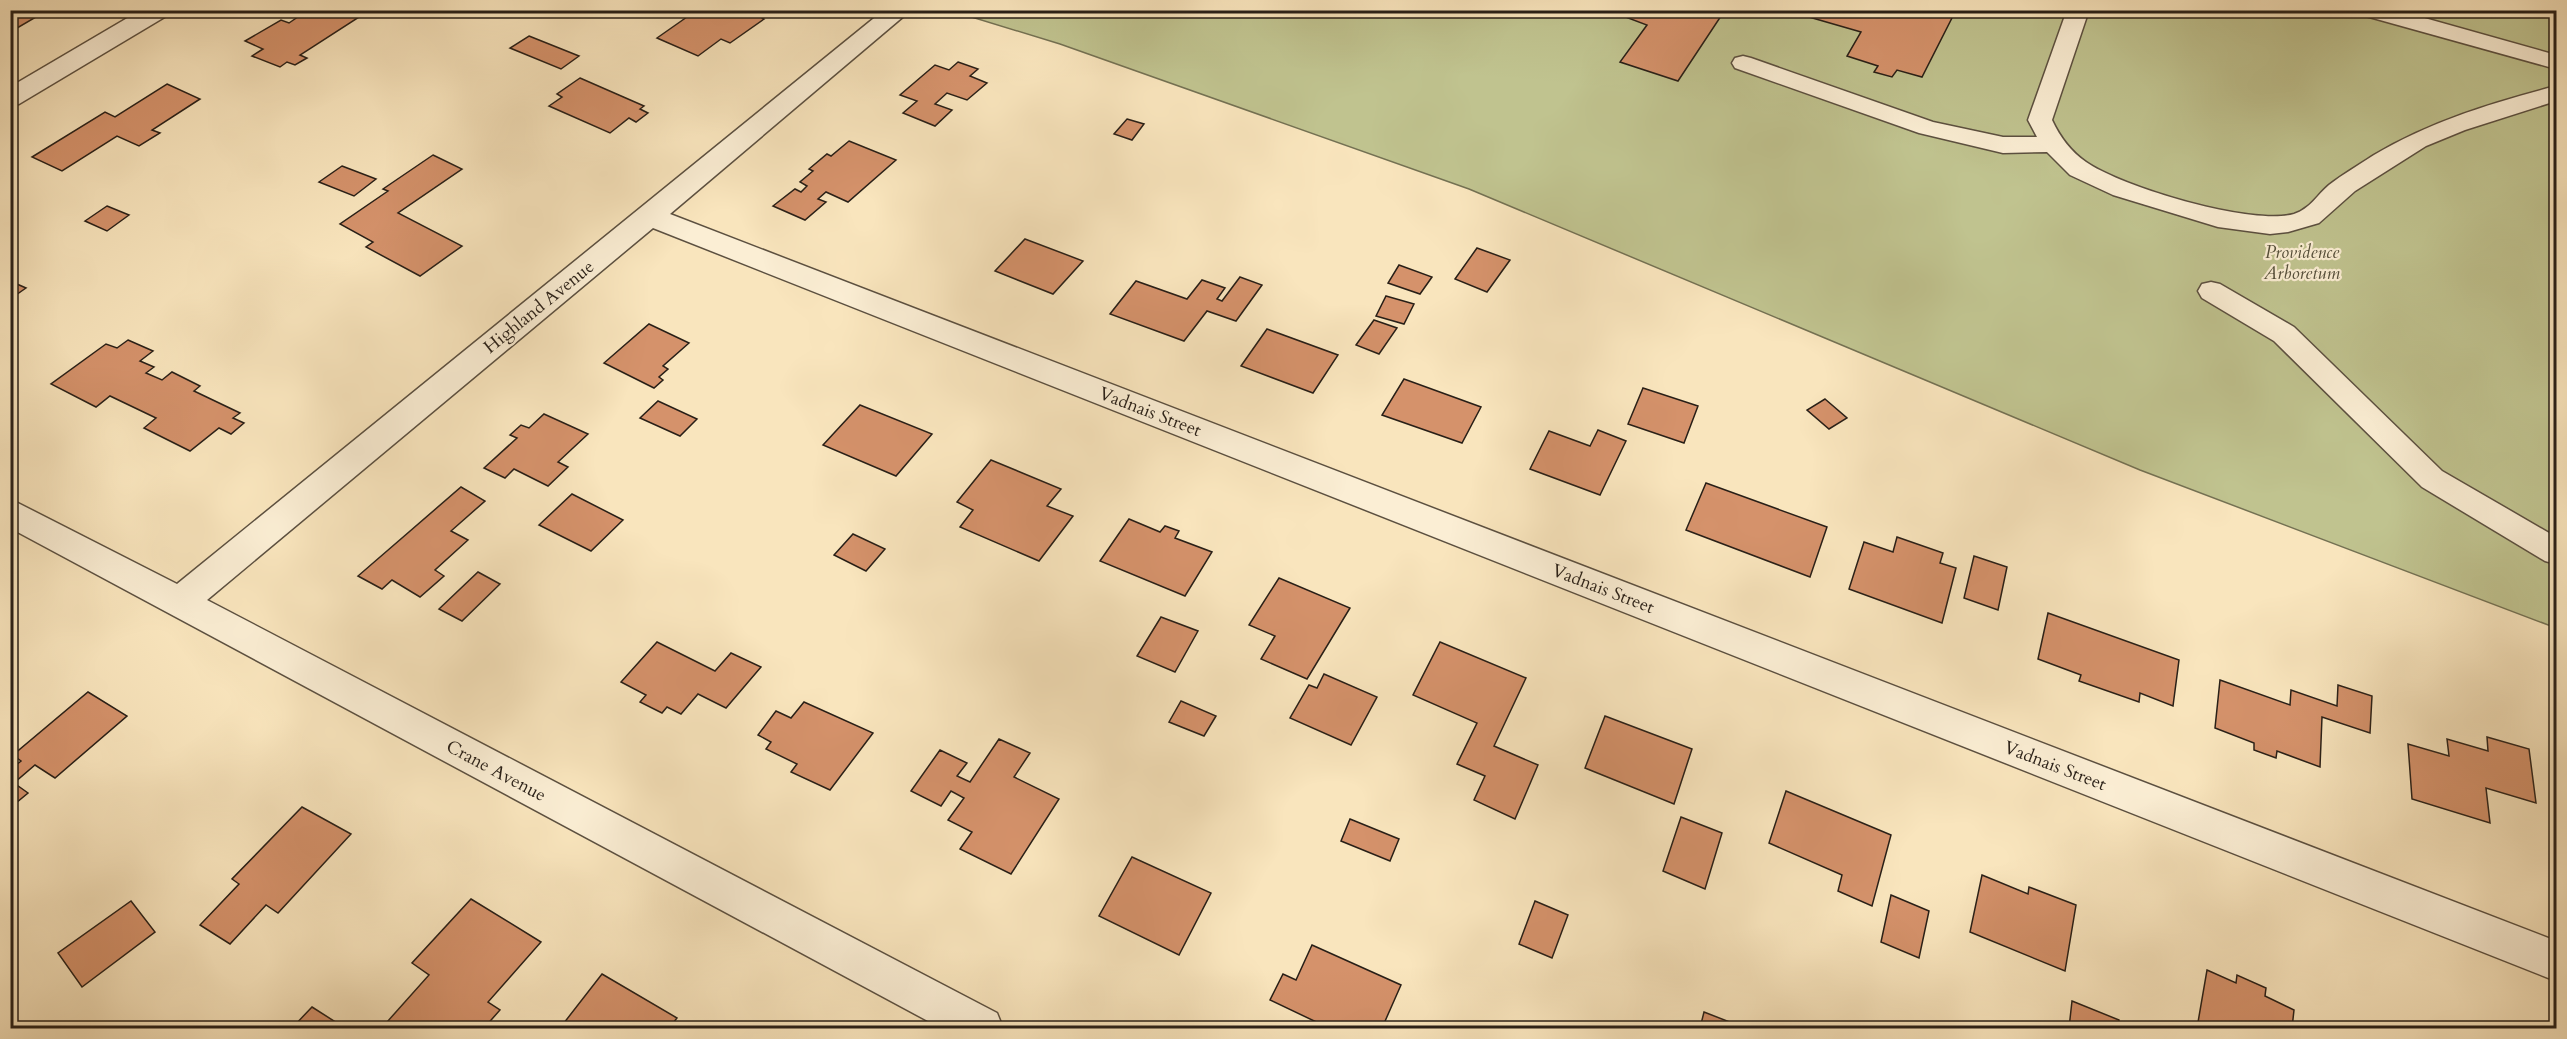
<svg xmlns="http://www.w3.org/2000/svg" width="2567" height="1039" font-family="Cardo,serif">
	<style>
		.green { fill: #c0c38f; stroke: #747153; stroke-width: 1.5 }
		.building { fill: #d5926b; stroke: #281f17; stroke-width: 1.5 }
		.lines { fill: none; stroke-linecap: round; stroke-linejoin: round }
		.service-casing { stroke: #5c5040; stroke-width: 3 }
		.minor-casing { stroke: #5c5040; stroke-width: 3 }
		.service { fill: #fbeed4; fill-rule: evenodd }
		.minor { fill: #fbeed4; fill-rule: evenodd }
		.labels { text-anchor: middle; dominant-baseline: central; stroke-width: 4.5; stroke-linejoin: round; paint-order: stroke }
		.park-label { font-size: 18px; font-style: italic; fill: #56503b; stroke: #fbeed4 }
		.street-label { font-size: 18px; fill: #281f17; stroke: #fbeed4 }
	</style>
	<rect width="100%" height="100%" fill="#f9e5bd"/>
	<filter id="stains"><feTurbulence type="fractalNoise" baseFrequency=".00333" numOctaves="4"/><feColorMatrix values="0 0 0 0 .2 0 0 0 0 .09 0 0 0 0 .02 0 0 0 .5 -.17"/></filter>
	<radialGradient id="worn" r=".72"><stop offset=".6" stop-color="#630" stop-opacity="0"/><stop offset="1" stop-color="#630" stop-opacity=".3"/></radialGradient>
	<polygon class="green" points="952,11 2556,11 2556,628 2140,470 1469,189 1060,44"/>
	<g class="building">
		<polygon points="10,10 48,10 12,31"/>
		<polygon points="308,10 319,14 325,10 370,10 300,55 307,58 295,65 287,62 280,67 252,56 263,49 245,41 281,20 289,23"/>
		<polygon points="697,10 760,10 755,14 764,19 730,43 721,39 698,56 657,38"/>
		<polygon points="1607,10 1725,10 1678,81 1620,62 1647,25"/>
		<polygon points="1813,10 1870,11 1956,10 1922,77 1897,70 1892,77 1874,72 1878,66 1847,56 1861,32 1809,17"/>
		<polygon points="529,36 579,56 561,69 510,48"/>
		<polygon points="958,62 978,69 970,76 987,83 967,100 947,93 935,104 952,110 935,126 903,113 917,101 900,95 935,65 949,70"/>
		<polygon points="580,78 644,106 640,109 648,113 636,122 629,118 610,133 549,106 562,97 557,94"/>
		<polygon points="167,84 200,99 152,130 160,133 139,146 117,136 62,171 32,157 105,112 115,117"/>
		<polygon points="1127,119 1144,124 1132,140 1114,134"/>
		<polygon points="849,141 896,160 848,202 826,192 818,199 826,202 805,220 773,206 795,189 801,192 807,186 800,182 813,171 809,169 827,154 831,156"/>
		<polygon points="433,155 462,169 398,213 462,246 420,276 366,247 373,242 340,224 388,191 383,189"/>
		<polygon points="342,166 376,179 354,196 319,182"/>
		<polygon points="107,206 129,215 107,231 85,221"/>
		<polygon points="1025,239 1083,261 1053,294 995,271"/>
		<polygon points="1477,248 1510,260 1487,292 1455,279"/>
		<polygon points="1399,265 1432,277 1420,294 1388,283"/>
		<polygon points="1240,277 1262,285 1236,321 1207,311 1184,341 1110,314 1136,281 1187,299 1202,280 1225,288 1217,299 1222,301"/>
		<polygon points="10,281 26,288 10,299"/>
		<polygon points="1386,296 1414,304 1404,324 1376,316"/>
		<polygon points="1374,320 1397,328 1379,354 1356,345"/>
		<polygon points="649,324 689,343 663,366 668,369 659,377 663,380 654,388 604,363"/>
		<polygon points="1267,329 1338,355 1313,393 1241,366"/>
		<polygon points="128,340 153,351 140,361 154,367 146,373 162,380 172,372 200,386 194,391 240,413 233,418 244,423 231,434 219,428 190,451 144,428 156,418 110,396 96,407 51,384 106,344 117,348"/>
		<polygon points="1404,379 1481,407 1462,443 1382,415"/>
		<polygon points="1643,388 1698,406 1684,443 1628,424"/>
		<polygon points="1825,399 1847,418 1829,429 1807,410"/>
		<polygon points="658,401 697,419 680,436 640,418"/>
		<polygon points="860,405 932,434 896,476 823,445"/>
		<polygon points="544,414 588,434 558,462 568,467 548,486 514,469 505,478 484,468 517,438 510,435 521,425 529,428"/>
		<polygon points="1598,430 1626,441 1600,495 1530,469 1549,431 1590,446"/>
		<polygon points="991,460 1061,489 1047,506 1073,516 1039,561 960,527 973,510 957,502"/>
		<polygon points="1706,483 1827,527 1810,577 1686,530"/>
		<polygon points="461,487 485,501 451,531 468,540 435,570 444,576 420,597 392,580 382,589 358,576"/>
		<polygon points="572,494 623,520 591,551 539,525"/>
		<polygon points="1129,519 1160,532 1165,526 1179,531 1175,538 1212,552 1185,596 1100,561"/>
		<polygon points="853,534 885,549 866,571 834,555"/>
		<polygon points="1897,537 1943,553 1940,563 1956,568 1942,623 1849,589 1864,542 1893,552"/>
		<polygon points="1974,556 2007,567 1998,610 1964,598"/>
		<polygon points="478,572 500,584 462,621 439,609"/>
		<polygon points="1279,578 1350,608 1307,679 1261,659 1275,636 1249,625"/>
		<polygon points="2048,613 2179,660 2173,706 2140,693 2139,702 2079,681 2081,675 2038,659"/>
		<polygon points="1161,617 1198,631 1175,672 1137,656"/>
		<polygon points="657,642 715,671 731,653 761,667 726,708 698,694 681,714 667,707 662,713 640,702 646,695 621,682"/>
		<polygon points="1440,642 1526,678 1494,746 1538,765 1515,819 1474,800 1485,776 1457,764 1477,723 1413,695"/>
		<polygon points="1324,674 1377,697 1351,745 1290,718 1309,685 1317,688"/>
		<polygon points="2220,680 2290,705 2291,690 2337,706 2338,685 2372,696 2370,733 2322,717 2320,767 2277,751 2276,758 2254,750 2254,743 2215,728"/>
		<polygon points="88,692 127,716 55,778 35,765 14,783 28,793 10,808 10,770 21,761 13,755"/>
		<polygon points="1181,701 1216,716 1204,736 1169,722"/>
		<polygon points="804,702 873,733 830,790 791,772 797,764 766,749 771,742 758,735 776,711 791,718"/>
		<polygon points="1605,716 1692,749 1674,804 1585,768"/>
		<polygon points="2487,737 2529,749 2536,803 2486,788 2490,823 2412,799 2408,744 2449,756 2447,739 2488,751"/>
		<polygon points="999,739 1030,753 1014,777 1059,799 1011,874 960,849 972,832 948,820 964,798 951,791 941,806 911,791 940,750 967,763 957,776 970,782"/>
		<polygon points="1786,791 1891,835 1872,906 1838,891 1842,875 1769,843"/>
		<polygon points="302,807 351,834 278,913 266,905 230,944 200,925 239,884 232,879"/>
		<polygon points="1681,817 1722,833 1705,889 1663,871"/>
		<polygon points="1350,819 1399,839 1390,861 1341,841"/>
		<polygon points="1132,857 1211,893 1179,955 1099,916"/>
		<polygon points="1982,875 2028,894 2029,887 2076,905 2065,971 1970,932"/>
		<polygon points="1891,895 1929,911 1919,958 1881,942"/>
		<polygon points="471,899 541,942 488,1002 500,1010 484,1028 397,1028 387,1022 429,975 412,963"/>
		<polygon points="131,901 155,932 82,987 58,953"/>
		<polygon points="1535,901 1568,915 1552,958 1519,944"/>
		<polygon points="1312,945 1401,985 1382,1028 1329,1028 1270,1000 1283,974 1296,980"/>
		<polygon points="2207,970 2236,983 2237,975 2266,988 2265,996 2294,1010 2292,1028 2197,1028"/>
		<polygon points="602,974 677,1018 669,1028 560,1028"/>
		<polygon points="2072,1001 2119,1020 2118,1028 2069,1028"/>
		<polygon points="312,1007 345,1028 292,1028"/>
		<polygon points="1704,1012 1745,1028 1700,1028"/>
	</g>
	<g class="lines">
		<defs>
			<g id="service">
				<path d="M2067,10H2089L2052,120C2060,137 2070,151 2086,162C2122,187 2251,226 2294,214C2310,209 2317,195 2329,185C2343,174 2359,165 2374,155C2429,122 2494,102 2556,86V101L2465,130L2426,146L2355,191L2319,223L2288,232L2270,234L2218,227L2113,195L2070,175L2047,152L2003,153L1919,133L1735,68L1732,63L1735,58L1743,56L1751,58L1933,122L2003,137H2037L2028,120Z"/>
				<polygon points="2359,10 2396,10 2556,55 2556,69 2362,15"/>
				<polygon points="2211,282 2220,284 2294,327 2442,471 2556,537 2556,564 2545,561 2422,487 2274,341 2202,298 2198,291 2202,284"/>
			</g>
			<g id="minor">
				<polygon points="141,10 171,10 168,15 19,104 10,106 10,87"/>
				<polygon points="884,10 911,10 670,214 2556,941 2556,981 653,228 207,600 997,1013 1003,1028 941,1028 10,528 10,499 177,584"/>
			</g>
		</defs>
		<use href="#service" class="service-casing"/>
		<use href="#minor" class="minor-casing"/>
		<use href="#service" class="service"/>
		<use href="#minor" class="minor"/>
	</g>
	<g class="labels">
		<g class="park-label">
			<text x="2302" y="252">Providence<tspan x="2302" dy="21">Arboretum</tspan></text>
		</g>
		<g class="street-label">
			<text transform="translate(539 307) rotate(-39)">Highland Avenue</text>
			<text transform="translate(1150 412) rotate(21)">Vadnais Street</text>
			<text transform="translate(1603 589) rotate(21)">Vadnais Street</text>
			<text transform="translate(2055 766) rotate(21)">Vadnais Street</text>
			<text transform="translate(496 771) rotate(28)">Crane Avenue</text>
		</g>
	</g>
	<rect width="2567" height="1039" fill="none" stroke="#f9e5bd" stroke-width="36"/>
	<rect x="12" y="12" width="2543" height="1015" fill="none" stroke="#281f17" stroke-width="3"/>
	<rect x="18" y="18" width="2531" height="1003" fill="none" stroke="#281f17" stroke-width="1.5"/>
	<rect width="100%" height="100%" filter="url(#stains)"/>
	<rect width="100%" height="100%" fill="url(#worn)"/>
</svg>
